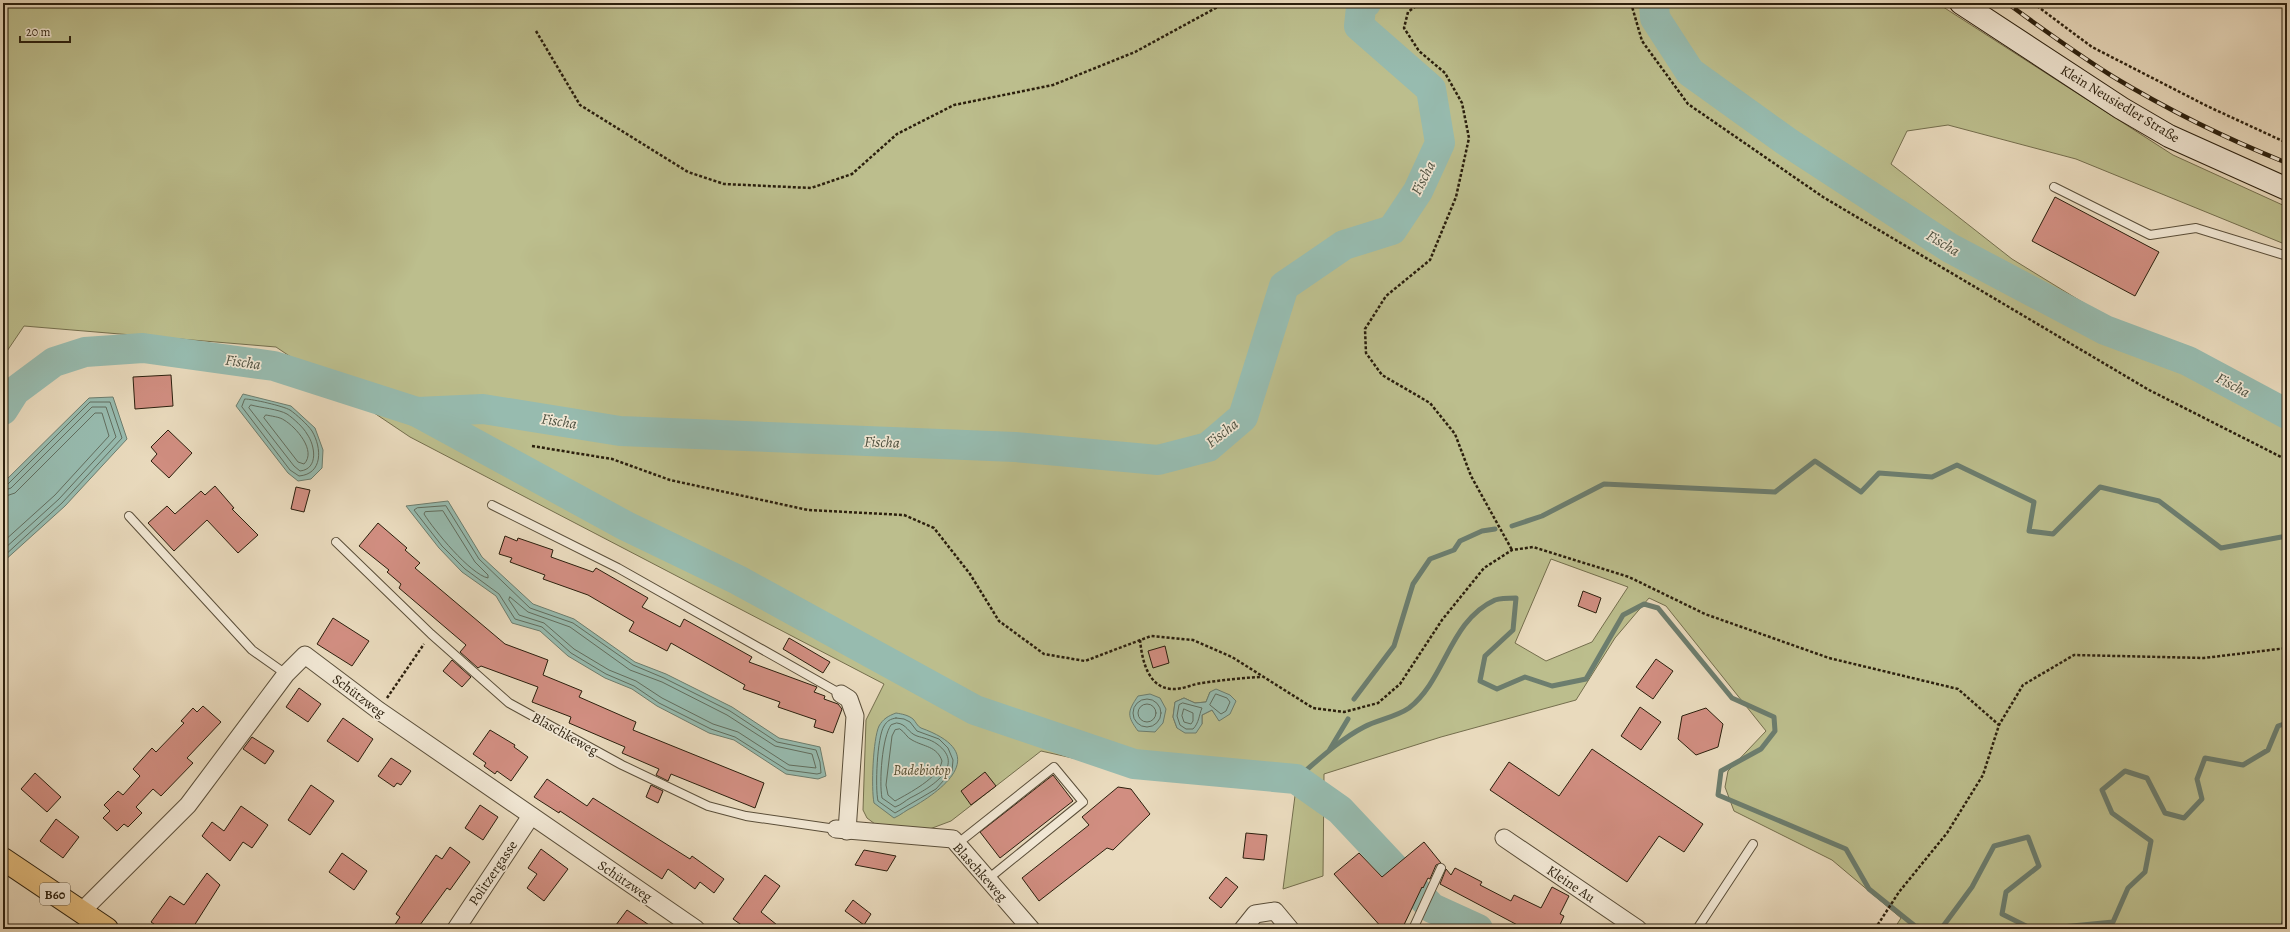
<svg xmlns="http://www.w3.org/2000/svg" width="2290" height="932" font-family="Alegreya,serif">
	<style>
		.green { fill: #bcbe8d; stroke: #746e4d; fill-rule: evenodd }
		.water { fill: #97bbaf; stroke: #6c7d6e }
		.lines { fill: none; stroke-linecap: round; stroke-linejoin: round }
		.shore { stroke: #616d5e; stroke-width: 1 }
		.stream { stroke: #6c7d6e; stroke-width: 5 }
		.river { stroke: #97bbaf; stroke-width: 30 }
		.building { fill: #d18e81; stroke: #2b1f0d }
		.lane-casing { stroke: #5a4e39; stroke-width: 10 }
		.street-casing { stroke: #5a4e39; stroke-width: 19 }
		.secondary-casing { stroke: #2b1f0d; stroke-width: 24 }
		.primary-casing { stroke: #2b1f0d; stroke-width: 24 }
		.path { stroke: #2b1f0d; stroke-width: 2.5; stroke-dasharray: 3 2; stroke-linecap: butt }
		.lane { stroke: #f1e7d4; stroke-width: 8 }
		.street { stroke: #f1e7d4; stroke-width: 17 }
		.secondary { stroke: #f1e7d4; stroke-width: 22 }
		.primary { stroke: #e4bd7e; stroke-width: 22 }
		.rail-casing { stroke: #2b1f0d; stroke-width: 4.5 }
		.rail { stroke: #f1e7d4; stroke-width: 3; stroke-dasharray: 9; stroke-linecap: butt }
		.labels { text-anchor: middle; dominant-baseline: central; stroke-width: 3.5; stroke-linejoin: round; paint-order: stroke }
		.shield { fill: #f1e7d4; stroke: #665b49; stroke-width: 1 }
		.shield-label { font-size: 13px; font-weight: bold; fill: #2b1f0d }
		.street-label { font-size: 14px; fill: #2b1f0d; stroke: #f1e7d4 }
		.park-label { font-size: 14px; font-style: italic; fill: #564f33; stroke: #f1e7d4 }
		.water-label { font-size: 15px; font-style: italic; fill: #4b4e3e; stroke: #f1e7d4 }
	</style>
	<rect width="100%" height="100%" fill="#e9dabd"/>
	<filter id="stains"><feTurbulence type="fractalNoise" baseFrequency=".005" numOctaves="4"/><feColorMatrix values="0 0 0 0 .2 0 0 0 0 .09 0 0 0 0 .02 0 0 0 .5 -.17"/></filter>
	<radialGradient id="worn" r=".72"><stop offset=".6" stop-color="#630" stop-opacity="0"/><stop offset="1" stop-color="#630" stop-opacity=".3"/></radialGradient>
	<path class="green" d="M3,3H1937L2173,155L2287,207V245L2076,159L1948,125L1907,131L1891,164L2012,259L2188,367L2287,420V929H1894L1901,918L1832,860L1734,811L1725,787L1728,771L1766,731L1666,606L1649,598L1615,638L1576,700L1441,737L1324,774L1323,876L1283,889L1296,788L1122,769L1041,751L951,821L927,830L875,824L867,818L863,810L866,720L884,684L410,437L276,347L24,326L3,357ZM1551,559L1628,587L1592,642L1546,661L1515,643ZM1210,692L1219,720L1212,710L1202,715V724L1177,728L1173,717L1175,702L1184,698L1195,703L1206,702Z"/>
	<g class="water">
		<polygon points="243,394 291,406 315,428 323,450 322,468 311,479 298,481 288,473 236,406"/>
		<polygon points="113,397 127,439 65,506 3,562 3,483 89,398"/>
		<polygon points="448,501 482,557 533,604 574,619 635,662 666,674 732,707 779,738 820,747 826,776 818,779 786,774 734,740 709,733 657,706 632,689 605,678 568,656 540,631 512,623 496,596 462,572 439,548 406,506"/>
		<polygon points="1216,689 1230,695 1236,701 1230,714 1219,721 1212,710 1202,715 1202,724 1196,733 1185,733 1177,728 1173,717 1175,702 1184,698 1195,703 1206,702 1210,692"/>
		<path d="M1150,694L1160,698L1166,709L1163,723L1155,732L1138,731C1127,716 1127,712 1138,696Z"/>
		<path d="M896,713C902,714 908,715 913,719C916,722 917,726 921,728C985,751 954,783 913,807C906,810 901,815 894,818L874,803C871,788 873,739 879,726C883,719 888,716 896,713Z"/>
	</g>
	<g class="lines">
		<g class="shore">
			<path d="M245,399C253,399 283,406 290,410C296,414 308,425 312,431C322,448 323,474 299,476L290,470L242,407Z"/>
			<path d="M251,405C262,408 278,409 287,414C293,418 304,428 307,434C315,445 319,469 300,471L294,466L249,408Z"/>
			<path d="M266,415C271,416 280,417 284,420C296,427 317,451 304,464L298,462L264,418Z"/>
			<polyline points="3,486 8,484 90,402 110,402 122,438 62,503 3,557"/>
			<polyline points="3,491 11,488 92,407 106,407 116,437 59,499 3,550"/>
			<polyline points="3,497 15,493 95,413 102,413 109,436 55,495 3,542"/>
			<polygon points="446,506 479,559 530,608 573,623 633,665 664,678 730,711 777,742 816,750 820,762 821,773 817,774 787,770 735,737 711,729 659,703 634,686 606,674 571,653 542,627 515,619 499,594 465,569 442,546 414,510 417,508"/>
			<path d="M443,511L475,562L488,575V578C470,574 434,530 424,514L425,512Z"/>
			<polygon points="510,597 528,612 570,627 630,670 662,682 727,715 775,746 812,754 816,768 789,765 738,732 713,724 662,698 636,681 609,670 574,649 544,623 519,615 509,600"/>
			<polygon points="1216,694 1227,698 1230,702 1226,711 1221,714 1210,705"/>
			<circle cx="1147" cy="713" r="14"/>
			<path d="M1183,703L1202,708C1199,715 1199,723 1193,729H1186L1180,725L1177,716L1179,705Z"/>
			<circle cx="1147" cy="713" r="9"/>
			<polygon points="1184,709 1193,713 1193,721 1191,724 1184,722 1182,716"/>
			<path d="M896,718L904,719L910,722L917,731L939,739L948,748L953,760L952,771L936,789L895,813L878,801C875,788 877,737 884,726C887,721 890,719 896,718Z"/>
			<path d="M897,723C907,724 908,733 917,736C923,738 930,739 937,744C967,766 930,788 910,798C905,801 901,805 895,807L882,798C879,782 882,737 891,725Z"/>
			<path d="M900,729C905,732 907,738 912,740C924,747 937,746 942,761C939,778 909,793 895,801L888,795L886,785L892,736L895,730Z"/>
		</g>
		<g class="stream">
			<polyline points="1512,526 1542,516 1604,484 1775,492 1815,461 1861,492 1879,473 1932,477 1957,465 2034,502 2029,531 2053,534 2100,487 2159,501 2221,548 2287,536"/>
			<polyline points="1354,699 1394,646 1413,584 1430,559 1454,550 1460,541 1482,531 1495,529"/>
			<polyline points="1330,749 1348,719"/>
			<path d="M1296,779C1317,761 1339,740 1364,727C1377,720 1396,717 1409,708C1446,679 1449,621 1495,600C1501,598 1509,598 1516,598L1513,630L1485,656L1480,681L1497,689L1525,677L1552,686L1586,679L1623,615L1644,604L1658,608L1732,698L1774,717L1775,731L1761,749L1721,771L1718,795L1846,849L1869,889L1915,926L1941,929L1972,887L1994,846L2028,837L2039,866L2006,892L2002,914L2032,929"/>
			<polyline points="2041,929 2113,922 2128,888 2145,872 2151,841 2112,813 2102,790 2125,771 2147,778 2165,813 2184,818 2202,799 2197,779 2205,758 2243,765 2268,750 2278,726 2287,723"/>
			<polyline points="2282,929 2287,911"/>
		</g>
		<g class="river">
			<polyline points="1654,3 1655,18 1690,72 1786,141 1950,248 2105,330 2188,361 2287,414"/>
			<polyline points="3,410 15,391 54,362 85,352 143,348 274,366 417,412 483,409 620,431 1015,447 1158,460 1208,447 1243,417 1284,286 1344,245 1392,230 1418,191 1440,143 1431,89 1359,26 1361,7 1366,3"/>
			<polyline points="417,412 626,526 738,580 975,710 1134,764 1296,779 1340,810 1432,908 1478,929"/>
		</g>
	</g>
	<g class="building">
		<polygon points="2055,197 2159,252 2135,296 2032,241"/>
		<polygon points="171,375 173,406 135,409 133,377"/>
		<polygon points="168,430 192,453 169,478 151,461 157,454 151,447"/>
		<polygon points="215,486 234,508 232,509 258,535 238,553 207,520 174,551 148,523 167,506 175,514 201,491 205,495"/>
		<polygon points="296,487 310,490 304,512 291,509"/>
		<polygon points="378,523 407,548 405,550 420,563 415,568 505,644 548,660 543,675 582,691 579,697 636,722 633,730 764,783 755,808 671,774 668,781 656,775 659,769 622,753 625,747 569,723 571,717 532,702 538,687 481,666 478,668 460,652 466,645 399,588 401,584 387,572 389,570 359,546"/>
		<polygon points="505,536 517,541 518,538 553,550 551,557 593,572 596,568 648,598 642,607 680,627 684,619 752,657 749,662 817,687 814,692 825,696 824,699 838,704 842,709 833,733 814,727 816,720 778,707 780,702 743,689 745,685 671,643 667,651 629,631 634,622 588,595 543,579 545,575 510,562 512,558 499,554"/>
		<polygon points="1583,591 1601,598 1596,613 1578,606"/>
		<polygon points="333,618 369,641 352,666 317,644"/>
		<polygon points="789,638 830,662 823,673 783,649"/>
		<polygon points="1165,646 1169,663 1153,668 1148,651"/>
		<polygon points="1656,659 1673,671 1653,699 1636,687"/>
		<polygon points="452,660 471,677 462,687 443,671"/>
		<polygon points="299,688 321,704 308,722 286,707"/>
		<polygon points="203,706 221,722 187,758 193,763 161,796 153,789 136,807 142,813 128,827 124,824 117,831 103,818 110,811 104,805 118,791 123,795 140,776 133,769 152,748 156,752 184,723 181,721 193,708 197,712"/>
		<polygon points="1640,707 1661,722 1641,750 1621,736"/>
		<polygon points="1706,708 1723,724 1718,747 1696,755 1678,739 1682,716"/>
		<polygon points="343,718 373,739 358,762 327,741"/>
		<polygon points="490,730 515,745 514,747 528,757 511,781 497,771 495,774 484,766 486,763 473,754"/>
		<polygon points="252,737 274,751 265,764 243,749"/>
		<polygon points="1592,749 1703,824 1684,852 1659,836 1627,882 1490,790 1509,762 1559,796"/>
		<polygon points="391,758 411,771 401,785 397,783 394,787 378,776"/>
		<polygon points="985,772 996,786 971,805 961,791"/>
		<polygon points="35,773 61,797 47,812 21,789"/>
		<polygon points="1053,775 1073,801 1000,858 980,832"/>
		<polygon points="547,779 587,806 593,798 690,859 692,856 724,879 714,893 700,882 695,889 668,869 662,879 560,811 559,813 534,797"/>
		<polygon points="311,785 334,801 310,835 288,820"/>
		<polygon points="651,785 663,791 658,803 646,797"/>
		<polygon points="1118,787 1131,789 1150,814 1113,850 1107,848 1039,901 1022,878 1089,825 1082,817"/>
		<polygon points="480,805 498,817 483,840 465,828"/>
		<polygon points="241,806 268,825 252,848 243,842 230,861 202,836 212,822 224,831"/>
		<polygon points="56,819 79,837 63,858 40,841"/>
		<polygon points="1246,833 1267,835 1264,860 1243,858"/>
		<polygon points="1424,842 1441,863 1436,865 1430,879 1428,878 1423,888 1422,887 1402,929 1383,929 1334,874 1359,853 1382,877"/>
		<polygon points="450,847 470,862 450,890 447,888 417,929 392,929 400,917 396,914 436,855 442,859"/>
		<polygon points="541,849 568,869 544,901 527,888 537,874 528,868"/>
		<polygon points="864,850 896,856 887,871 855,865"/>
		<polygon points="342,853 367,871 354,890 329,872"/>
		<polygon points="1455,868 1482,882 1480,885 1511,901 1514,895 1541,908 1552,887 1569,896 1560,914 1564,916 1558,929 1525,929 1440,884 1446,869 1451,875"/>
		<polygon points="207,873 220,885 192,929 161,929 151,922 170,896 184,905"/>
		<polygon points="765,875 780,886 761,912 782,929 747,929 733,919"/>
		<polygon points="1226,877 1238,887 1221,908 1209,898"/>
		<polygon points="853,900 871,914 864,925 845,911"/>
		<polygon points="627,910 655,929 613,929"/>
	</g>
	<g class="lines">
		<defs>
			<g id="lane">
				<polyline points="2054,187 2150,235 2196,228 2287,256"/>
				<polyline points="492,505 618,568 841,694"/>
				<polyline points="129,516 252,650 286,674"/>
				<polyline points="336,542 431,634 509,703 622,765 708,806 746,816 836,829"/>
				<polyline points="957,844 1054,767 1083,802 988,879"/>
				<polyline points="1413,929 1441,868"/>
				<polyline points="1697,929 1753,844"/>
			</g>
			<g id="street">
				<polyline points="841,694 849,699 855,716 847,831"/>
				<polyline points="836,829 953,839 1031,929"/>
				<polyline points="1504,838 1638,929"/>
				<polyline points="81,912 188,805 286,674 305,655 378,710 696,929"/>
				<polyline points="456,929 531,816"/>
				<polyline points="1243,929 1255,914 1275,911 1290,929"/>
			</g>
			<polyline id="secondary" points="1961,3 2121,108 2169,136 2287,189"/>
			<polyline id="primary" points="3,859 107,929"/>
		</defs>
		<use href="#lane" class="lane-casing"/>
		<use href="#street" class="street-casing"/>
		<use href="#secondary" class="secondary-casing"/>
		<use href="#primary" class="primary-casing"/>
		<g class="path">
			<polyline points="1420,3 1408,12 1404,28 1419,51 1445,73 1462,103 1469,138 1456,197 1430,260 1386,296 1365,329 1366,353 1382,375 1430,403 1455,434 1471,476 1512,550"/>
			<polyline points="1631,3 1642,41 1688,104 1823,197 2149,390 2287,460"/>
			<polyline points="2033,3 2092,47 2207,106 2287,143"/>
			<polyline points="536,31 580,105 688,172 724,184 811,188 852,174 897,134 954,105 1053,85 1135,52 1225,3"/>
			<polyline points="532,446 612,459 670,480 808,510 904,515 934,528 970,574 999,621 1044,654 1085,661 1151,636 1193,640 1232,657 1313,708 1344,712 1378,703 1400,684 1442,620 1484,568 1512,550 1533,547 1629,577 1705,614 1829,658 1958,689 1999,725"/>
			<path d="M1140,640C1142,660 1148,688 1172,689C1181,690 1193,684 1202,683C1222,680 1241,678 1260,677"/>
			<polyline points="387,698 424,644"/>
			<polyline points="125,925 130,929"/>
			<polyline points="1875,929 1899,892 1947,833 1983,775 1999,725 2023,685 2074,655 2204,658 2287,648"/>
		</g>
		<use href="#lane" class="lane"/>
		<use href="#street" class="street"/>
		<use href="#secondary" class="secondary"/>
		<use href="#primary" class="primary"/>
		<defs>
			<path id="rail" d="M2007,3C2041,28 2076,53 2112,76C2168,110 2227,139 2287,163"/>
		</defs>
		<use href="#rail" class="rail-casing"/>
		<use href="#rail" class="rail"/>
	</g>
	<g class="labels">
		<rect class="shield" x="40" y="883" width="30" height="22" rx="3"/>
		<g class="shield-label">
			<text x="55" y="894">B60</text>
		</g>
		<g class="street-label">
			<text transform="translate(2120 104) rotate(31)">Klein Neusiedler Straße</text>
			<text transform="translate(359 696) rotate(37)">Schützweg</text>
			<text transform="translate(565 734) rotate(29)">Blaschkeweg</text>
			<text transform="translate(980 872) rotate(48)">Blaschkeweg</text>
			<text transform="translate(493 873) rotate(-56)">Politzergasse</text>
			<text transform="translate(625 881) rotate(34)">Schützweg</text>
			<text transform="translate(1571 884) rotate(34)">Kleine Au</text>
		</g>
		<g class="park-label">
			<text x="922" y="770">Badebiotop</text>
		</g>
		<g class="water-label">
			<text transform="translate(1423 178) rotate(-63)">Fischa</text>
			<text transform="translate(1943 243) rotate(31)">Fischa</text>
			<text transform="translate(243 362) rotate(8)">Fischa</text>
			<text transform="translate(2233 385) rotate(28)">Fischa</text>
			<text transform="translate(559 421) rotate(9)">Fischa</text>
			<text transform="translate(1222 433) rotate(-38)">Fischa</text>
			<text transform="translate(882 442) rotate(2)">Fischa</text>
		</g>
	</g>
	<rect width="2290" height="932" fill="none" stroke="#e9dabd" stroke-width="16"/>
	<rect x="4" y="4" width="2282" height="924" fill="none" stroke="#2b1f0d" stroke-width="2"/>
	<rect x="8" y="8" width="2274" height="916" fill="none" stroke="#2b1f0d"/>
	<path d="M20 36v6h50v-6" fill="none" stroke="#2b1f0d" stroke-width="2"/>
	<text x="26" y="36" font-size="12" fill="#2b1f0d" stroke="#f1e7d4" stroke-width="3" paint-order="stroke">20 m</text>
	<rect width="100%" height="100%" filter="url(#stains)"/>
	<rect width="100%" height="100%" fill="url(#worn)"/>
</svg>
